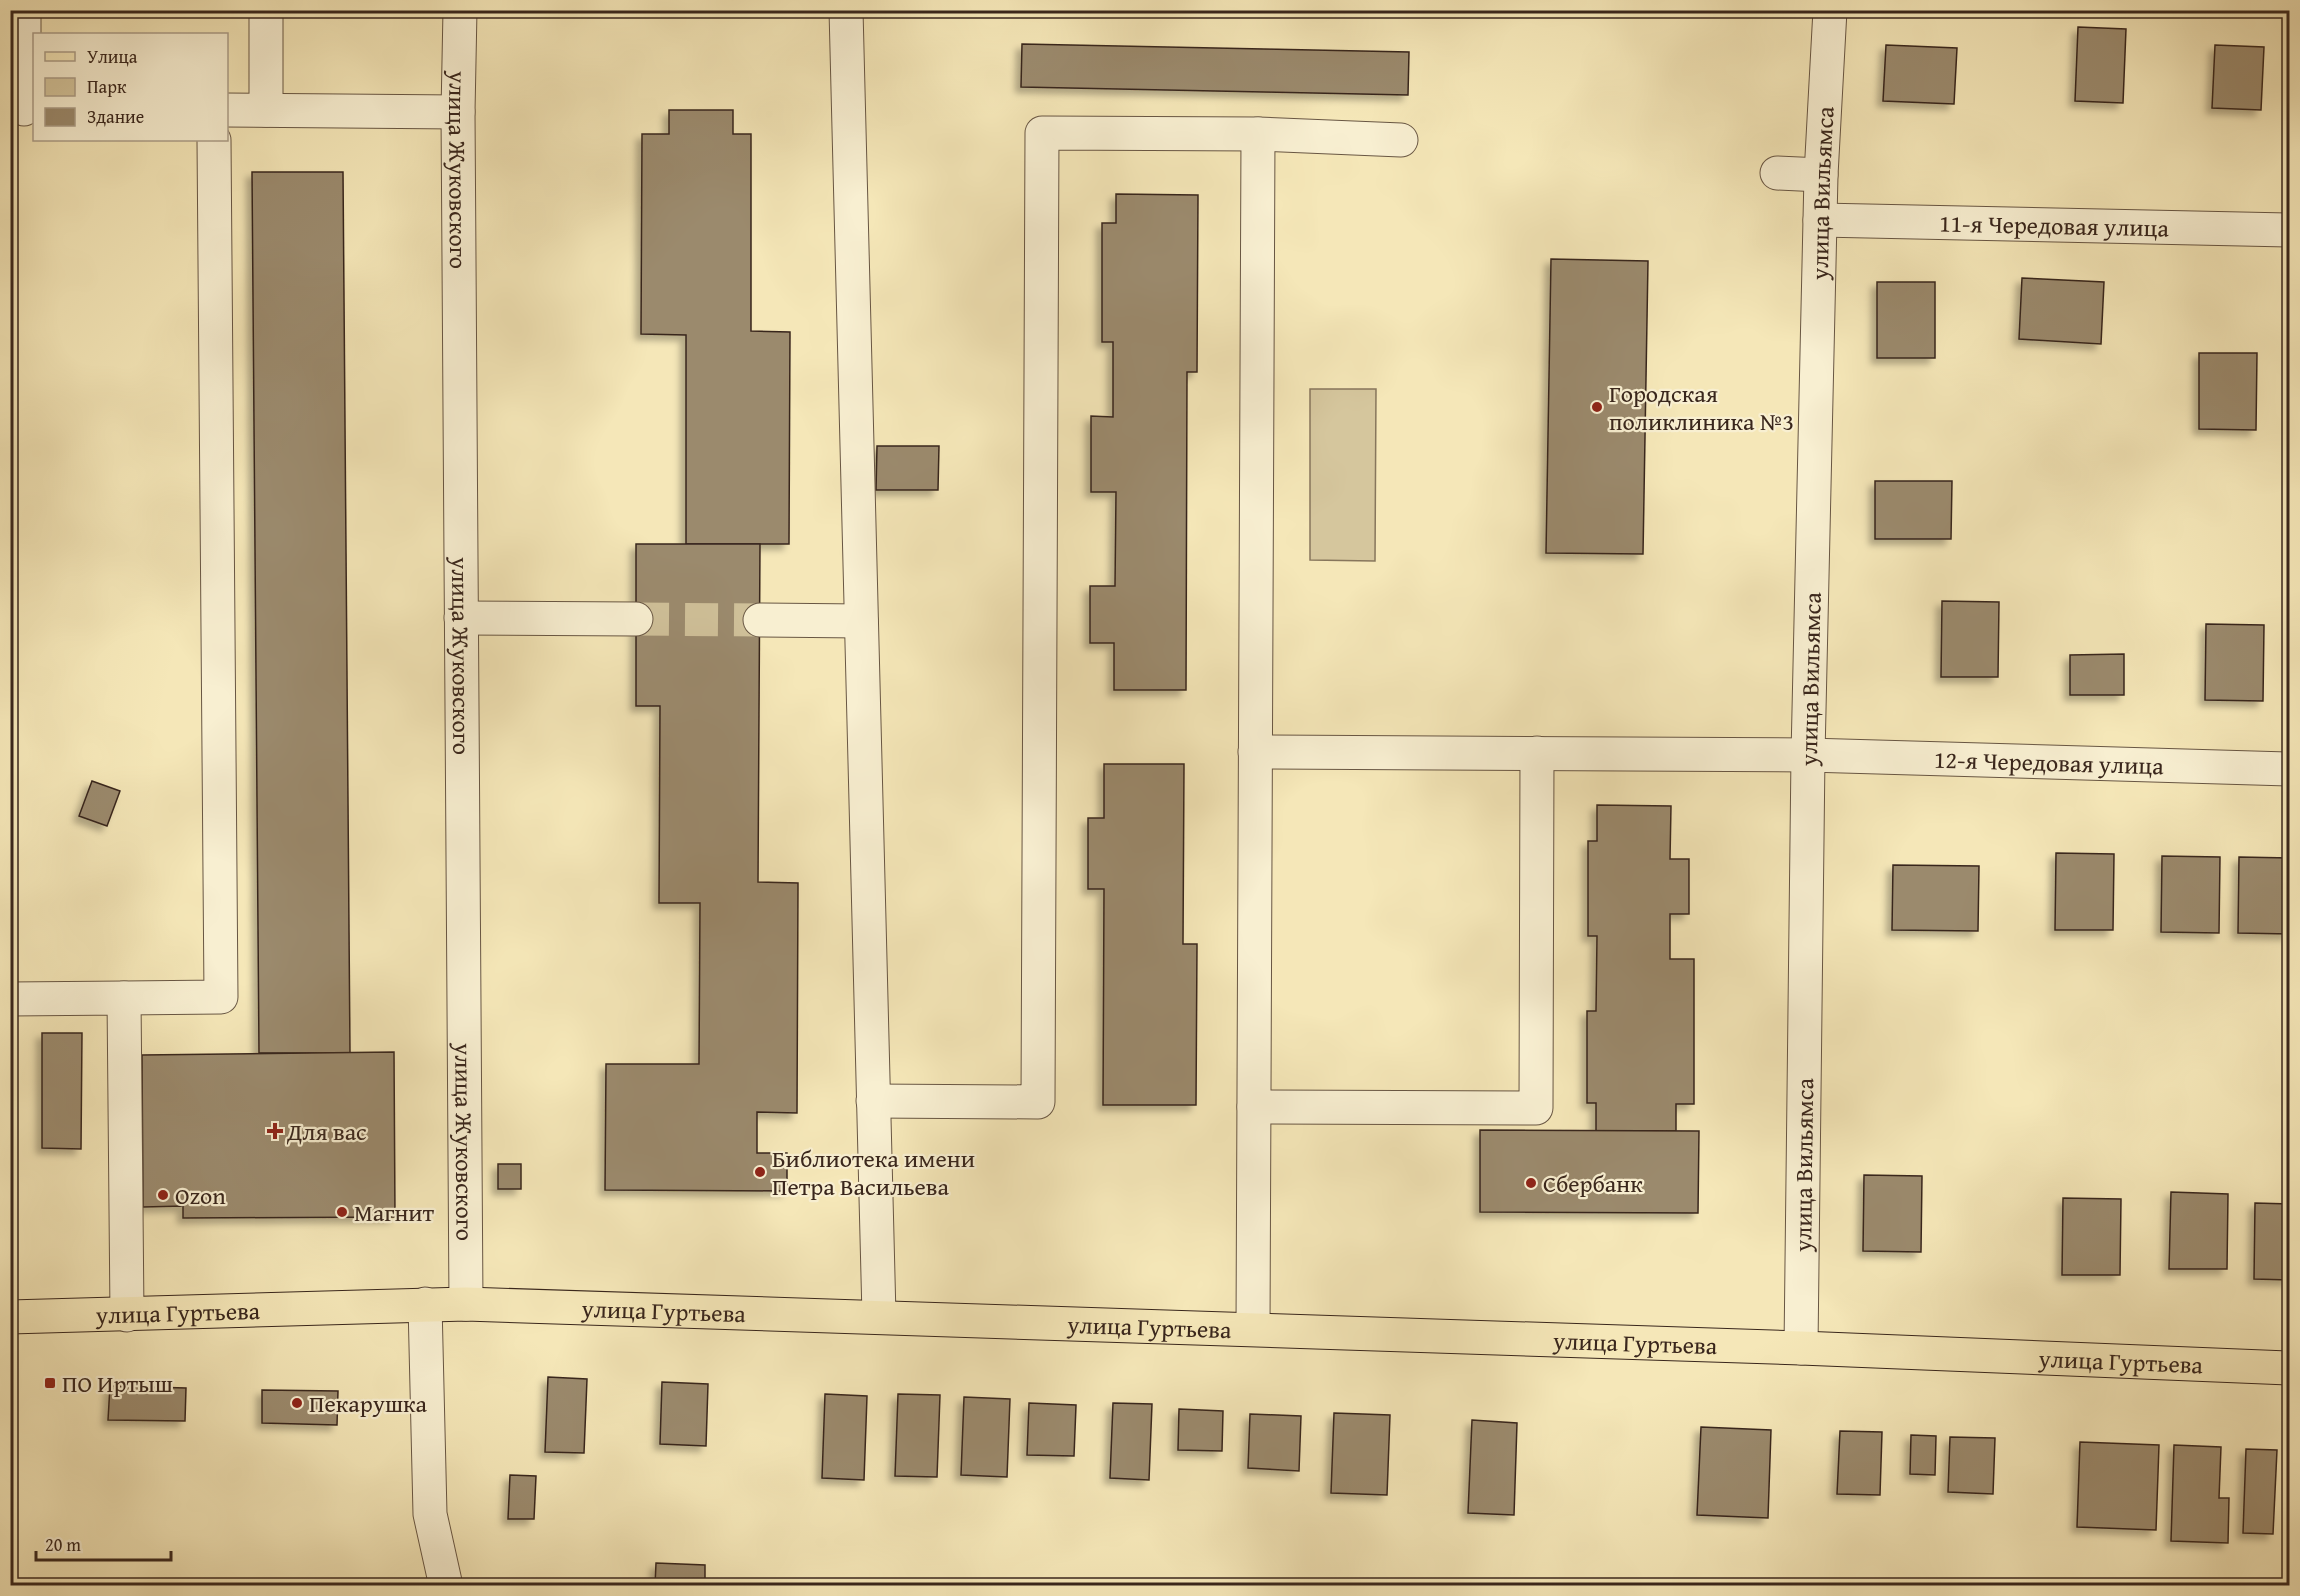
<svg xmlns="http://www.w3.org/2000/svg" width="2300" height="1596" font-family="'Gentium Book Plus',serif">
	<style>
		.green { fill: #d5c69d; stroke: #87765c; stroke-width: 1.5 }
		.building { fill: #9b8a6d; stroke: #39261c; stroke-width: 1.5; filter: url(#shadow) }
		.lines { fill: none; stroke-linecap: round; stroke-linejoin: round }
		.minor-tunnel { stroke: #cfc099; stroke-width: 33; stroke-dasharray: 33 16; stroke-linecap: butt }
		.minor-casing { stroke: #685643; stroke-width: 35 }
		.major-casing { stroke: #39261c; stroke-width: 35 }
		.minor { stroke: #f8efd1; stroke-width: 33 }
		.major { stroke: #f5e7b8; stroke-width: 33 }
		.poi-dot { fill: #8f2418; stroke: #f8efd1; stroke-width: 2 }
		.labels { text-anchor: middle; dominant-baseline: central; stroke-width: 4.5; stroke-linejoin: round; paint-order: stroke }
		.street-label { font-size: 24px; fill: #39261c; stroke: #f8efd1 }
		.poi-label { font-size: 24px; fill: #39261c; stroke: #f8efd1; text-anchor: start }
	</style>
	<defs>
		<filter id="shadow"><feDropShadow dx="-5.5" dy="5.5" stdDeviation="3" flood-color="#0004"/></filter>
	</defs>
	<rect width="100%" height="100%" fill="#f5e7b8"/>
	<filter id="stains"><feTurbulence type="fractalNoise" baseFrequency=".00333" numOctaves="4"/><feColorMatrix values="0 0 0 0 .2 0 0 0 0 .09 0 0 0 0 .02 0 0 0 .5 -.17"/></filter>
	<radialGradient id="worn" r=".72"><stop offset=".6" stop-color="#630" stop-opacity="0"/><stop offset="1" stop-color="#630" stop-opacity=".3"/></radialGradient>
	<polygon class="green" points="1310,389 1376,389 1375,561 1310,560"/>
	<g class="building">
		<polygon points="2078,27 2126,29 2123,103 2075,101"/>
		<polygon points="1022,44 1409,52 1408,95 1021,87"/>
		<polygon points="1886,45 1957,48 1954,104 1883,101"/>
		<polygon points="2215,45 2264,47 2261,110 2212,108"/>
		<polygon points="669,110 733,110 733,134 751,134 751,331 790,332 789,544 686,544 686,335 641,334 642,134 669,134"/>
		<polygon points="252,172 343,172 350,1053 259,1053"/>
		<polygon points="1116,194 1198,195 1197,372 1187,372 1186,690 1114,690 1114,643 1090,643 1090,586 1115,586 1116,492 1091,492 1091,416 1113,417 1113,342 1102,342 1102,223 1116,223"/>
		<polygon points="1551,259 1648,261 1643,554 1546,553"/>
		<polygon points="2022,278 2104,282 2101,344 2019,339"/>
		<rect x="1877" y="282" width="58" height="76"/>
		<polygon points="2199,353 2257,353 2256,430 2199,429"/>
		<polygon points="877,446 939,446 938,490 876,490"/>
		<polygon points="1875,481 1952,481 1951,539 1875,539"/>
		<polygon points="636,544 760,544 758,882 798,883 797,1113 757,1112 757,1153 787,1153 787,1191 605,1190 606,1064 699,1064 700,903 659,903 660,706 636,706"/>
		<polygon points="1942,601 1999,602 1998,677 1941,677"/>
		<polygon points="2206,624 2264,625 2263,701 2205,700"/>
		<polygon points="2124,654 2124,695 2070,695 2070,655"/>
		<polygon points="1104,764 1184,764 1183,944 1197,944 1196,1105 1103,1105 1104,889 1088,889 1088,818 1104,818"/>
		<polygon points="92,781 120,791 107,826 79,816"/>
		<polygon points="1597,805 1671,806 1670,859 1689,859 1689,914 1670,914 1670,959 1694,959 1694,1104 1676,1104 1676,1131 1596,1131 1596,1103 1587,1103 1587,1011 1596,1011 1597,936 1588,936 1588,841 1597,841"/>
		<polygon points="2056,853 2114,854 2113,930 2055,930"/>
		<polygon points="2162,856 2220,857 2219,933 2161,932"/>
		<polygon points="2239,857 2290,858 2290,934 2238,933"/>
		<polygon points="1893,865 1979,866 1978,931 1892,930"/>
		<polygon points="42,1033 82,1033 81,1149 42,1148"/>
		<polygon points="394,1052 395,1217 183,1218 183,1206 143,1207 142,1055"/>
		<polygon points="1480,1130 1699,1131 1698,1213 1480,1212"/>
		<rect x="498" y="1164" width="23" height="25"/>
		<polygon points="1864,1175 1922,1176 1921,1252 1863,1251"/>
		<polygon points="2171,1192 2228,1194 2227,1269 2169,1269"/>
		<polygon points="2063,1198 2121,1199 2120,1275 2062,1275"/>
		<polygon points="2255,1203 2290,1204 2290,1280 2254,1279"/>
		<polygon points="548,1377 587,1379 584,1453 545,1452"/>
		<polygon points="662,1382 708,1384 706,1446 660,1444"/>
		<polygon points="110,1386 186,1388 185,1421 108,1420"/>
		<polygon points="262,1390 338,1391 337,1425 262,1423"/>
		<polygon points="825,1394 867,1396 864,1480 822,1478"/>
		<polygon points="898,1394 940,1395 937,1477 895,1476"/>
		<polygon points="964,1397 1010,1399 1007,1477 961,1475"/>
		<polygon points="1029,1403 1076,1405 1074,1456 1027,1455"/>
		<polygon points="1113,1403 1152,1404 1149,1480 1110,1478"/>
		<polygon points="1179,1409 1223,1411 1222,1451 1178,1450"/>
		<polygon points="1334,1413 1390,1415 1387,1495 1331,1493"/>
		<polygon points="1250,1414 1301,1416 1299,1471 1248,1468"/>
		<polygon points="1472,1420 1517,1423 1514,1515 1468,1513"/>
		<polygon points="1701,1427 1771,1430 1768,1518 1697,1515"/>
		<polygon points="1840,1431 1882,1432 1880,1495 1837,1494"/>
		<polygon points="1911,1435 1936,1436 1935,1475 1910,1474"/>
		<polygon points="1950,1437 1995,1438 1993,1494 1948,1492"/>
		<polygon points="2080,1442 2159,1445 2156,1530 2077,1527"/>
		<polygon points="2174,1445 2221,1447 2219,1498 2229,1498 2228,1543 2171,1541"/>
		<polygon points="2246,1449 2277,1450 2273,1534 2243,1533"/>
		<polygon points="510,1475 536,1476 534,1519 508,1519"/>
		<polygon points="656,1563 705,1565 705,1586 655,1586"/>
		<polygon points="801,1580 851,1582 851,1586 801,1586"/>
	</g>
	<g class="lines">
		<polyline class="minor-tunnel" points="636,619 760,620"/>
		<defs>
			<g id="minor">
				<path id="s1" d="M460,10L458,112L466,1304"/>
				<polyline points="846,10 879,1316"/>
				<polyline points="24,109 24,10"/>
				<polyline points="226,110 458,112"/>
				<polyline points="266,110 266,10"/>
				<polyline points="1777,173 1821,175"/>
				<path id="s2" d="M1820,220L2290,230"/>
				<polyline points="461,618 636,619"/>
				<polyline points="760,620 861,621"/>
				<path id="s3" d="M1255,752L1808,755L2290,769"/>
				<polyline points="124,998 221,997 214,140"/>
				<polyline points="10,999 124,998 127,1315"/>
				<polyline points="873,1101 1038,1102 1042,133 1258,134 1401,140"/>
				<polyline points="1254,1107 1536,1108 1537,753"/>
				<polyline points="425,1304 430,1514 446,1586"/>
				<polyline points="1253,1329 1258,134"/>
				<path id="s4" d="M1801,1348L1808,755L1821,175L1830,10"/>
			</g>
			<g id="major">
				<path id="s5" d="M10,1317L466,1304L1801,1348L2290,1368"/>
			</g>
		</defs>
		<use href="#minor" class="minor-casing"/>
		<use href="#major" class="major-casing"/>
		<use href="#minor" class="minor"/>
		<use href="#major" class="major"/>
	</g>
	<g class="poi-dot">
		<circle cx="1597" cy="407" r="6"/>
		<path d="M272 1122h6v6h6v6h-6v6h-6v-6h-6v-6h6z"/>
		<circle cx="760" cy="1172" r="6"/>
		<circle cx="1531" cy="1183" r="6"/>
		<circle cx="163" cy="1195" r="6"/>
		<circle cx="342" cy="1212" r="6"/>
		<rect x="44" y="1377" width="12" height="12" rx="3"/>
		<circle cx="297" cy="1403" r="6"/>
	</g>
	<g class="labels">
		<g class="street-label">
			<text stroke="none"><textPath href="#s1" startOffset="160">улица Жуковского</textPath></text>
			<text stroke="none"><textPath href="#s4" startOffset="1155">улица Вильямса</textPath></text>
			<text stroke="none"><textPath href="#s2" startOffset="234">11-я Чередовая улица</textPath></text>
			<text stroke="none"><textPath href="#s1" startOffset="646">улица Жуковского</textPath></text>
			<text stroke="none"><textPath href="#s4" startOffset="669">улица Вильямса</textPath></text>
			<text stroke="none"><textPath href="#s3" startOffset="794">12-я Чередовая улица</textPath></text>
			<text stroke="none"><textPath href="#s1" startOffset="1132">улица Жуковского</textPath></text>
			<text stroke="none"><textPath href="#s4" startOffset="183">улица Вильямса</textPath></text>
			<text stroke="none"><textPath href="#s5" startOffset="654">улица Гуртьева</textPath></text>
			<text stroke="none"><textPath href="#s5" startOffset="168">улица Гуртьева</textPath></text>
			<text stroke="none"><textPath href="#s5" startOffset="1140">улица Гуртьева</textPath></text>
			<text stroke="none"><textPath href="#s5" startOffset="1626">улица Гуртьева</textPath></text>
			<text stroke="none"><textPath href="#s5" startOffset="2112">улица Гуртьева</textPath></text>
		</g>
		<g class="poi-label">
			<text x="1609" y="393">Городская<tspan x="1609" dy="28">поликлиника №3</tspan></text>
			<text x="287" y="1131">Для вас</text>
			<text x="772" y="1158">Библиотека имени<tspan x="772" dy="28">Петра Васильева</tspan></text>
			<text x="1543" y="1183">Сбербанк</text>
			<text x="175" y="1195">Ozon</text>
			<text x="354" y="1212">Магнит</text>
			<text x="62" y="1383">ПО Иртыш</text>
			<text x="309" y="1403">Пекарушка</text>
		</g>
	</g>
	<rect width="2300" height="1596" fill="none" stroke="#f5e7b8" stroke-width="36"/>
	<rect x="12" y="12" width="2276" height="1572" fill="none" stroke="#39261c" stroke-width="3"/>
	<rect x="18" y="18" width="2264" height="1560" fill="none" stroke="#39261c" stroke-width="1.5"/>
	<rect x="33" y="33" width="195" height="108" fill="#f8efd1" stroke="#ac9f89" stroke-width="1.5"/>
	<rect x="45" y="52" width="30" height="9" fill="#f5e7b8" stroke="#ac9f89" stroke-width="1.5"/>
	<text x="87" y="63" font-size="18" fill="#39261c">Улица</text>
	<rect x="45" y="78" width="30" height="18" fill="#d5c69d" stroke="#ac9f89" stroke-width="1.5"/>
	<text x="87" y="93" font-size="18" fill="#39261c">Парк</text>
	<rect x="45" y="108" width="30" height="18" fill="#9b8a6d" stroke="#ac9f89" stroke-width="1.5"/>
	<text x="87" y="123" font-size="18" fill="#39261c">Здание</text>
	<path d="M36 1551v9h135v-9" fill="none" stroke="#39261c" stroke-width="3"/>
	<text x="45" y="1551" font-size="18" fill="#39261c" stroke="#f8efd1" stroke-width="4.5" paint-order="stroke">20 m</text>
	<rect width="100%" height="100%" filter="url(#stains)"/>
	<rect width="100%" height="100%" fill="url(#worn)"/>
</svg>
